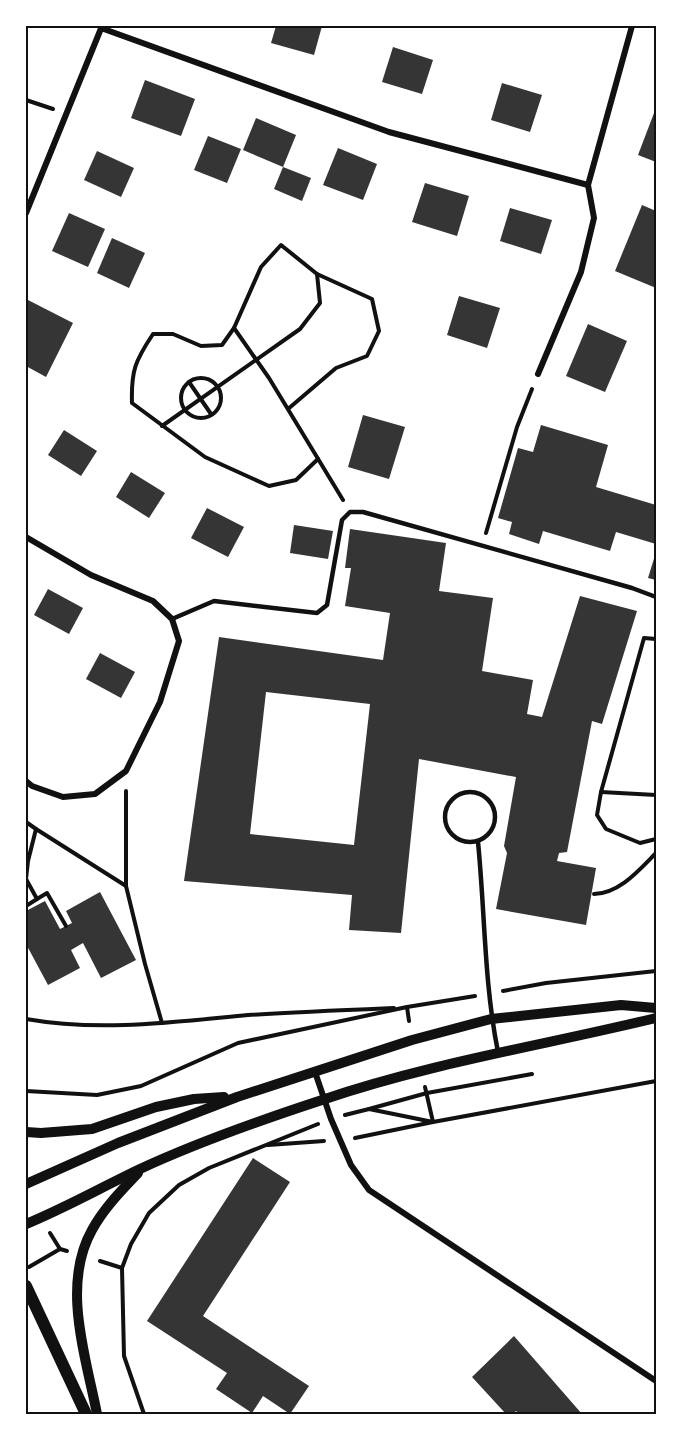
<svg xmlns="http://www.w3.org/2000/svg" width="682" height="1440" font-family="Inter,sans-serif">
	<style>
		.building { fill: #353535; fill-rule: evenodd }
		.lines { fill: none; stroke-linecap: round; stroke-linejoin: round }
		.path { stroke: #111; stroke-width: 4 }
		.service { stroke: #111; stroke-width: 4.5 }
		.minor { stroke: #111; stroke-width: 6 }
		.tertiary { stroke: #111; stroke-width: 10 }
		.secondary { stroke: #111; stroke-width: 12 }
		.neatline { fill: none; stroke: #111; stroke-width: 2 }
	</style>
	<rect width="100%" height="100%" fill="#fff"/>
	<g class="building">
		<polygon points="276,26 322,26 314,55 271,43"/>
		<polygon points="393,47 433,60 422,94 382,82"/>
		<polygon points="145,80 195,99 181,136 131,118"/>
		<polygon points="502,83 542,95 530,132 491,120"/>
		<polygon points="654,113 656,114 656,162 638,155"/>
		<polygon points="256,118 296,135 283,167 243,150"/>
		<polygon points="208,136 241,149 227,183 194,170"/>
		<polygon points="338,148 377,164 363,200 323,185"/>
		<polygon points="97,151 134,168 121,197 84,180"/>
		<polygon points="283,167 311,178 302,201 274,189"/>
		<polygon points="425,183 469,196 457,236 412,222"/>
		<polygon points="642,205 656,211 656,288 615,271"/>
		<polygon points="510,208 552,220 541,254 500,241"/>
		<polygon points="69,213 105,229 88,267 52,251"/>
		<polygon points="112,238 145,253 129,288 97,273"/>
		<polygon points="459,296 500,308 487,348 447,335"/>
		<polygon points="28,300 73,323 46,377 26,366 26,305"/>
		<polygon points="588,324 627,341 605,392 566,376"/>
		<polygon points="363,415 405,427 389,479 348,467"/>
		<polygon points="541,425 608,445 596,487 656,505 656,544 616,532 610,551 543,531 539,544 509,534 512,522 498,518 518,448 533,452"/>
		<polygon points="64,430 97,451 81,476 48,455"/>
		<polygon points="131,472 165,493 149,518 116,497"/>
		<polygon points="207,508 244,527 228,557 191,538"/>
		<polygon points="294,525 333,531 328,559 290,553"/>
		<path d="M350,529L446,543L439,591L493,598L482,671L533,680L527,714L542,717L580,596L637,611L602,724L592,721L567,852L559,853L557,861L596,868L586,925L496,909L507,853L504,846L516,777L419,759L401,933L349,930L352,895L184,881L219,637L383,660L390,613L345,606L351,568H345ZM266,692L370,704L354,845L250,834Z"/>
		<polygon points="656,552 656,580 648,578"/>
		<polygon points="48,589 83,608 69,634 34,615"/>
		<polygon points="100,653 135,672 121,698 86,679"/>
		<polygon points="100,892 136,960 101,978 83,943 71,950 80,968 48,985 26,944 26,911 45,901 60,929 72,923 66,911"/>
		<polygon points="253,1158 290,1182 203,1316 309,1386 290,1414 263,1396 252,1413 216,1389 227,1373 147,1321"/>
		<polygon points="514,1336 582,1414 519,1414 516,1411 513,1414 506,1414 472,1377"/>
	</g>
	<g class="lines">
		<g class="path">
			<polyline points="26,100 53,109"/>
			<path d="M234,328L222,345L201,346L173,334H153C135,361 131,371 132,403L205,457L269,486L296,480L318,459"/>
			<circle cx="201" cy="398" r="20"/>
			<polyline points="189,382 211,414"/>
			<polyline points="288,409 336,368 367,356 379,331 372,299 317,274 281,245 261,267 234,328 269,378 343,500"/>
			<polyline points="162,426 300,329 320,303 317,274"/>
			<polyline points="486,533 517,427 532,389"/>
			<polyline points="656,639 644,638 601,792 597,815 606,829 640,843 656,839"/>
			<polyline points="126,791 126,886 145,964 162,1023"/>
			<polyline points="601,792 656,795"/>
			<polyline points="26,822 36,829"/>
			<path d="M594,894C620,893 639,870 656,853"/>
			<polyline points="37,899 47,893 66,926"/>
			<polyline points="26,906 37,899 26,879 28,861 36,829 126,886"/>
			<polyline points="503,991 546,983 656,971"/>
			<polyline points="407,1007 409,1021"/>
			<path d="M26,1019C100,1032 174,1022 248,1015C297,1012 346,1010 394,1008"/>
			<polyline points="26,1091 97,1095 141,1086 238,1043 407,1007 475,996"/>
			<polyline points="369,1109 427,1093 532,1074"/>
			<polyline points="345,1115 369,1109 433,1122 656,1081"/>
			<polyline points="355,1138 433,1122 425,1087"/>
			<polyline points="268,1145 324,1141"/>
			<polyline points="50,1233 60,1249 67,1251"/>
			<polyline points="100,1261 122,1268 124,1356 144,1414"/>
			<polyline points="29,1267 60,1249"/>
			<polyline points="122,1268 131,1244 149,1213 179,1185 209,1168 318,1124"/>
		</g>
		<g class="service">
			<polyline points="172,619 214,601 317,613 327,605 342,520 350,512 363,512 632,588 656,597"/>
			<circle cx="470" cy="817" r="25"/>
			<path d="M478,842C485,912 484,983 498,1052"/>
		</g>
		<g class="minor">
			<polyline points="101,28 389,132 588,185"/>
			<polyline points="26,213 102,26"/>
			<polyline points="538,374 581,272 594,218 588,185 632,26"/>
			<polyline points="26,537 91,575 153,601 172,619 179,641 160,702 126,771 95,794 63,797 32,786 26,781"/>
			<polyline points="315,1072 331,1119 351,1165 369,1190 656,1381"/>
		</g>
		<g class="tertiary">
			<polyline points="26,1132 41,1133 92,1129 156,1107 194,1099 224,1097"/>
			<polyline points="26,1184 118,1143 237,1097 412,1040 491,1019 621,1005 656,1008"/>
			<path d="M26,1224C65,1208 102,1187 140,1169C198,1142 261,1120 322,1100C431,1063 545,1045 656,1018"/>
			<path d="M97,1414C86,1357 61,1285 92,1230C104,1208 121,1191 138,1173"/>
		</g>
		<polyline class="secondary" points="26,1286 86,1414"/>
	</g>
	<rect width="682" height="1440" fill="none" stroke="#ffffff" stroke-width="54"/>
	<rect x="27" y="27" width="628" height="1386" class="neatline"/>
</svg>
